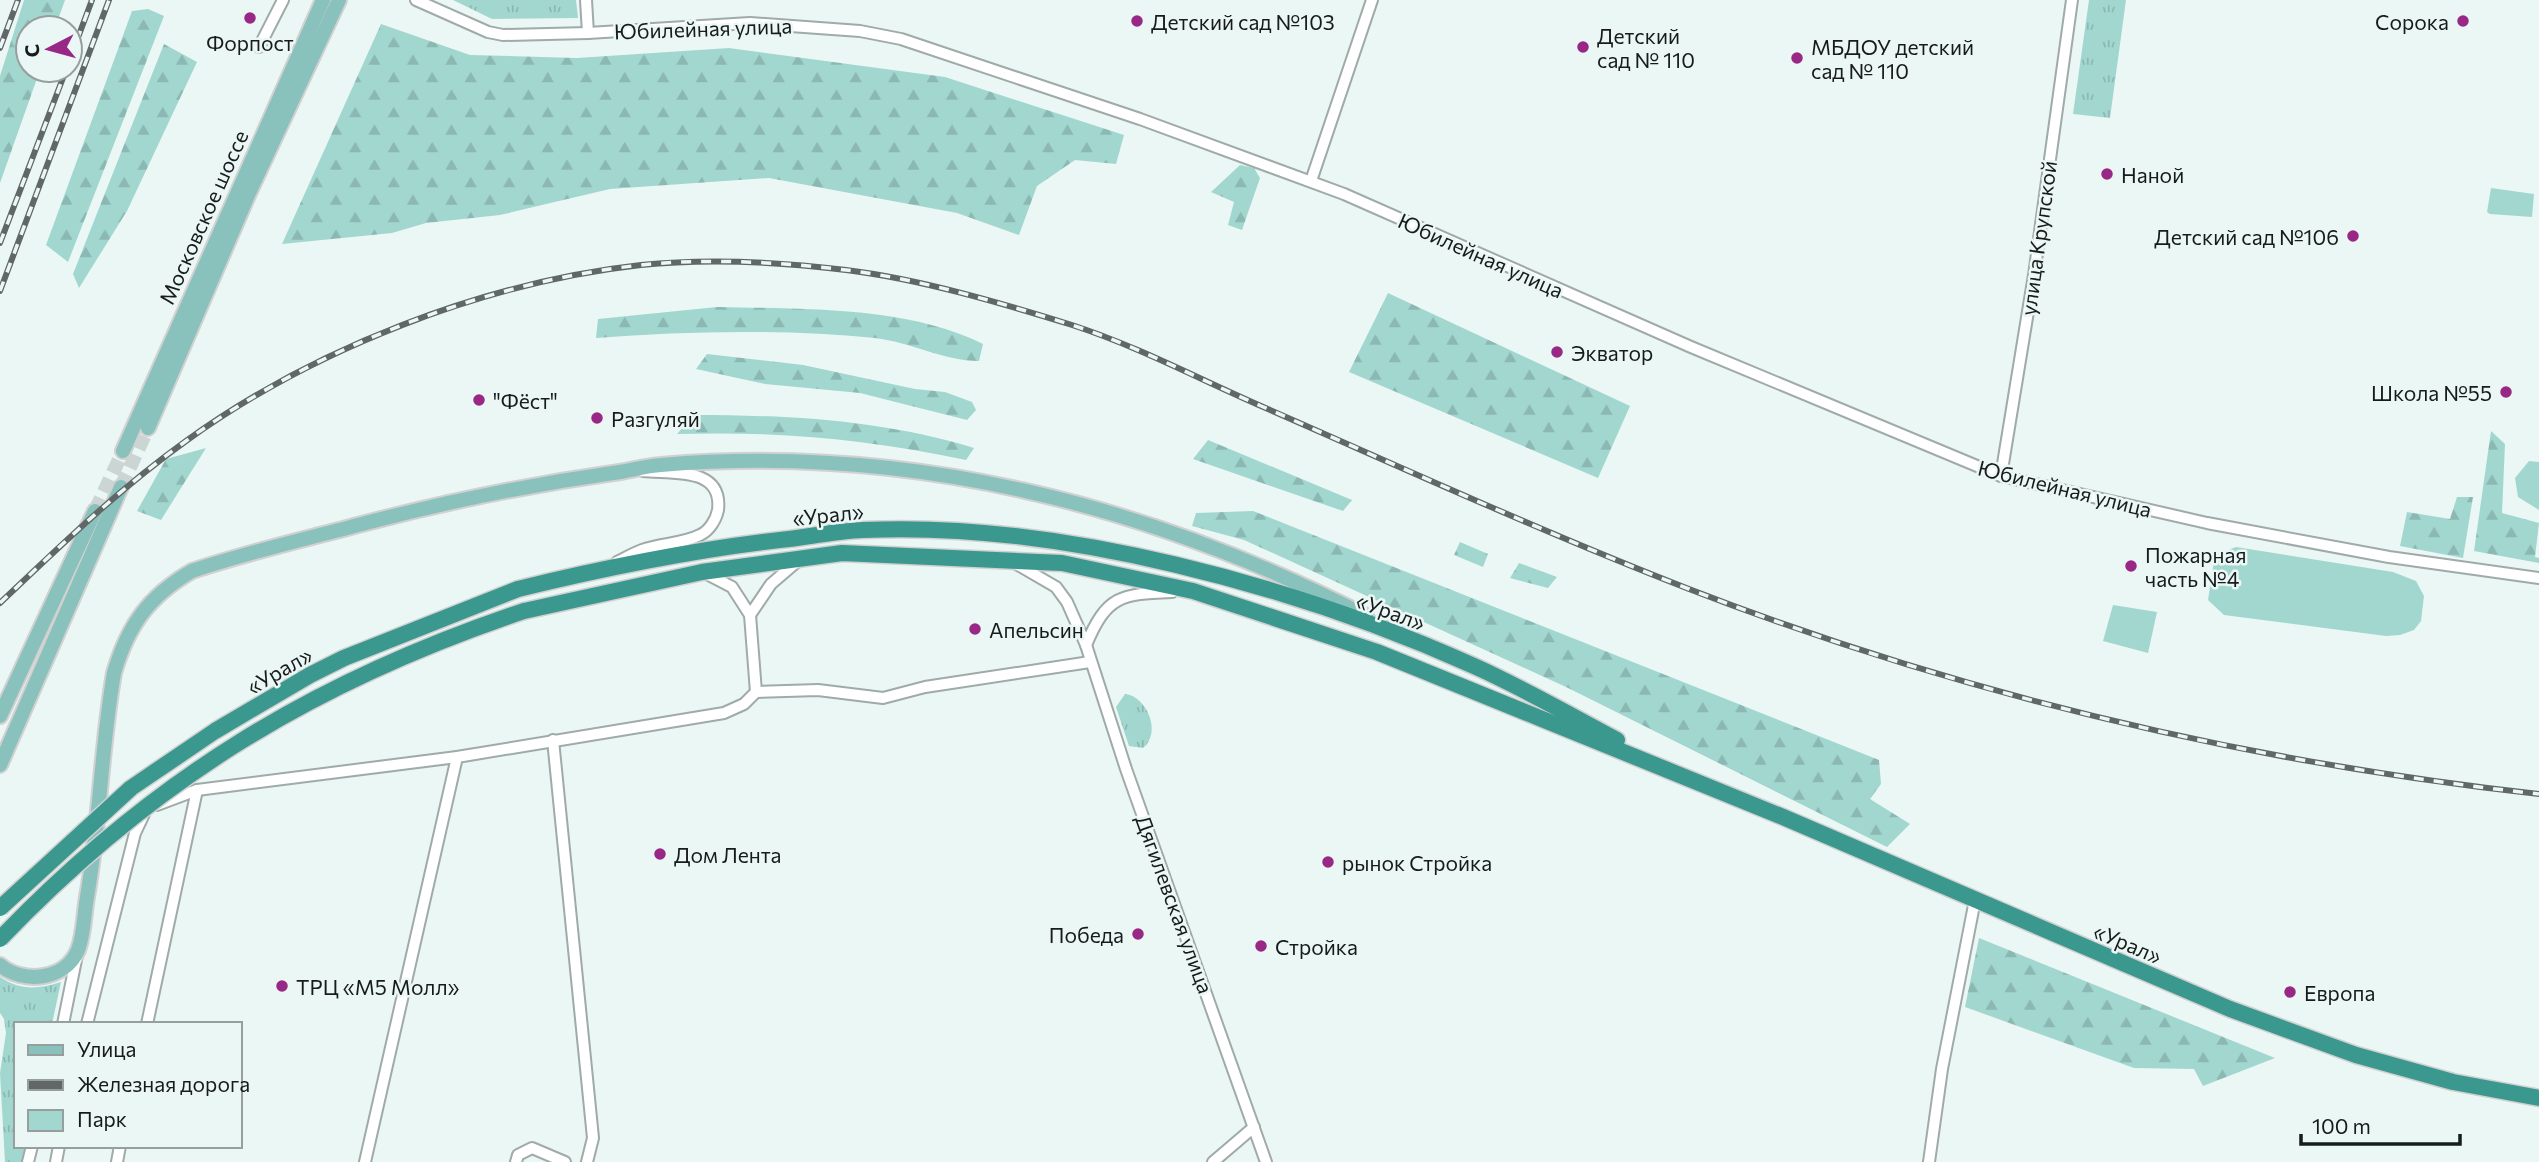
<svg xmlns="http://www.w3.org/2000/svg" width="2539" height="1162" font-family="Commissioner,sans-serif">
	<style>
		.grass { fill: url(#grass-tufts) }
		.forest { fill: url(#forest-firs) }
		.green { fill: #a2d7d0 }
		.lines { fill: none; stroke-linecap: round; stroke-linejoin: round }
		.major-tunnel { stroke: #cbd6d4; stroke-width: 14; stroke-dasharray: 14 7; stroke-linecap: butt }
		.minor-casing { stroke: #9faaa9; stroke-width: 14 }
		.major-casing { stroke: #d1d1d1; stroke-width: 18 }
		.highway-casing { stroke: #d1d1d1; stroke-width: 19 }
		.minor { stroke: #fff; stroke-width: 10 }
		.major { stroke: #89c1bc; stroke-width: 14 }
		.highway { stroke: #3b988f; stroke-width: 16 }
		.rail-casing { stroke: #606766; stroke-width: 6 }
		.rail { stroke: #ebf7f5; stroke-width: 3.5; stroke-dasharray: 10; stroke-linecap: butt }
		.highway-bridge-casing { stroke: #d1d1d1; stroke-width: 19; stroke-linecap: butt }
		.highway-bridge { stroke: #3b988f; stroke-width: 16 }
		.poi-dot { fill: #992785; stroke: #ebf7f5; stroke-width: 2.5 }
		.labels { text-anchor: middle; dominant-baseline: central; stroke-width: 5; stroke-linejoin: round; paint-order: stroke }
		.poi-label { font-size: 21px; fill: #171b1b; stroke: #ebf7f5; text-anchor: start }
		.street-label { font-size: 21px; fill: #171b1b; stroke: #ebf7f5 }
	</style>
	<defs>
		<pattern id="grass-tufts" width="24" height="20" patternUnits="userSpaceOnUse" patternTransform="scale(1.75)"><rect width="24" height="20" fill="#a2d7d0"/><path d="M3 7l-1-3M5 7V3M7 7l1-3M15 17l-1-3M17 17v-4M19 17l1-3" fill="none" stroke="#8bb8b2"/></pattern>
		<pattern id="forest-firs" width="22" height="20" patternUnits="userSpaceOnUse" patternTransform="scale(1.75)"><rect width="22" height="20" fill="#a2d7d0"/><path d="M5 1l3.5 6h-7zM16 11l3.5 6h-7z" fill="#8bb8b2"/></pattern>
	</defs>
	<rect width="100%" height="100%" fill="#ebf7f5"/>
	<g class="grass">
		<polygon points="453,0 576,0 578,18 492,19"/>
		<polygon points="2089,0 2126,0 2110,118 2073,114"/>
		<path d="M1125,694C1147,696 1162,733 1143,748L1129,746L1116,707Z"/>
		<path d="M0,977C21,991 38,989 61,982L52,1024H16V1146H26L23,1162H5L0,1073L6,1033L4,1019L0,1013Z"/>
	</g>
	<g class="forest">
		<polygon points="24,0 65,0 55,28 28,28 28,70 40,70 0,183 0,76"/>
		<polygon points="148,9 164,16 68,262 46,245 132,11"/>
		<polygon points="381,24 470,55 577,58 729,48 945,77 1124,135 1116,164 1075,160 1037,186 1019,235 957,213 769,178 610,189 500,215 426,223 392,233 282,244"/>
		<polygon points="164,44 197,62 127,211 79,288 73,274"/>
		<polygon points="1240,165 1254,168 1260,178 1242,230 1228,225 1234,202 1211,192"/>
		<polygon points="1388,293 1630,406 1598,478 1349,372"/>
		<path d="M717,307C801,309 907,306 983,344L979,361C944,361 910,342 875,338C782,329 689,331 596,338L598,319Z"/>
		<polygon points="707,354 803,365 915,389 945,392 972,402 976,410 967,420 860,393 765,384 696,369"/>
		<path d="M694,415C789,415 882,420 974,448L966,460C866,439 780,431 677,434Z"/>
		<polygon points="2491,431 2505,444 2502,513 2539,523 2535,557 2539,558 2539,563 2474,551"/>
		<polygon points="1208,440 1352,500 1343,511 1193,459"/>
		<polygon points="206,448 161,520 137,511 166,459"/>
		<polygon points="2457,497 2473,497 2463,558 2400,546 2407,512 2450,519"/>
		<polygon points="1253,511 1879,760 1881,784 1870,799 1910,824 1887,847 1566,687 1244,540 1192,526 1196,513"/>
		<polygon points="1460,542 1488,554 1483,567 1454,555"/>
		<polygon points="1519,563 1557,577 1548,588 1510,578"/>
		<polygon points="1979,938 2275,1058 2203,1086 2194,1069 2134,1068 1965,1007"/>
	</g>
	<g class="green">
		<polygon points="2491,188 2534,194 2532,217 2490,214 2487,212"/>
		<polygon points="2529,461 2539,462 2539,510 2518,497 2515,478"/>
		<polygon points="2236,547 2393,572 2416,581 2424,596 2421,621 2414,630 2400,635 2386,636 2224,615 2208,600 2215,555"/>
		<polygon points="2113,605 2157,612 2148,653 2103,641"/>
	</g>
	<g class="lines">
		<g class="major-tunnel">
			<polyline points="121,487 148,428"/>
			<polyline points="95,511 123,451"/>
		</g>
		<defs>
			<g id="minor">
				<polyline points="416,0 488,32 503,35 588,33 750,23 860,31 901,39 1140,119 1344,194 1691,347 2001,476 2207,523 2389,557 2539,578"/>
				<polyline points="586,0 588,33"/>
				<polyline points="259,47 283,0"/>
				<polyline points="1311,181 1372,0"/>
				<polyline points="2001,476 2034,275 2072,0"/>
				<path d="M617,562C625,558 634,553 642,550C661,543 682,544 700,535C709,531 716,520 718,510C723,466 671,474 643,471"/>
				<polyline points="1013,562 1056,587 1067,602 1086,645 1126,769 1266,1162"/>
				<polyline points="705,573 732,587 750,615 756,692"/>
				<polyline points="750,615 771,584 799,560"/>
				<path d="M1086,645C1107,595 1121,594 1172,592"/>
				<polyline points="553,740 593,1138 587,1162"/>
				<polyline points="157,805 197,790 457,757 724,713 744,704 756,692 818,690 883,698 925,687 1090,662"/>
				<polyline points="63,1024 77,955"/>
				<polyline points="87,1024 135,833 144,814"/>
				<polyline points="147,1024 197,790"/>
				<polyline points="28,1162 32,1146"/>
				<polyline points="56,1162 59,1146"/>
				<polyline points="117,1162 120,1146"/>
				<polyline points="365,1162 457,757"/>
				<polyline points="516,1162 518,1155 532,1148 565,1162"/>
				<polyline points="1213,1162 1254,1127"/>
				<polyline points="1929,1162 1942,1069 1975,900"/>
			</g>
			<g id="major">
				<polyline points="148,428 249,193 339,0"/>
				<polyline points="123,451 323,0"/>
				<polyline points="0,716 95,511"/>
				<polyline points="0,765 121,487"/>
				<path d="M0,965C22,984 65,981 78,950C84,935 84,914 87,897C100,823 101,747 114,673C128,625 149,596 192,571C248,552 306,539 362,524C445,502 528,485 613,473C629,471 645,466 661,465C908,444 1147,504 1366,616"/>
			</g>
			<g id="highway">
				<path d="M518,589C608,567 697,549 789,539C813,536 838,531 863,530C1059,521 1296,586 1474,666C1523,688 1570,715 1617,740"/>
				<polyline points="524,611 702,572 842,553 1062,563 1193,591 1377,652 1542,719 1783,817 2230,1009 2356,1055 2453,1082 2539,1098"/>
			</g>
		</defs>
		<use href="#minor" class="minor-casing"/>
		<use href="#major" class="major-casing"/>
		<use href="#highway" class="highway-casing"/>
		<use href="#minor" class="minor"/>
		<use href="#major" class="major"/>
		<use href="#highway" class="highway"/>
		<defs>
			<g id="rail">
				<polyline points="0,48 18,0"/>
				<polyline points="70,59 92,0"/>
				<polyline points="0,243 66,70"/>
				<polyline points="0,291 109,0"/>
				<path d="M0,603C60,546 119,489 186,441C313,349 485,282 641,265C708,258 780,262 846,270C920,279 1001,303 1072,325C1137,346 1199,379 1261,406C1403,468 1545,533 1689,589C1963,695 2248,762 2539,794"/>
			</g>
		</defs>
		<use href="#rail" class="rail-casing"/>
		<use href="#rail" class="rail"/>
		<defs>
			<g id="highway-bridge">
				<polyline points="0,908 131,788 215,731 310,675 344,658 518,589"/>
				<path d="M0,939C153,779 315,681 524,611"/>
			</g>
		</defs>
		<use href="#highway-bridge" class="highway-bridge-casing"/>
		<use href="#highway-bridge" class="highway-bridge"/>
	</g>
	<g class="poi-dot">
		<circle cx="250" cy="18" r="7"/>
		<circle cx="1137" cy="21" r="7"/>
		<circle cx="2463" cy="21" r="7"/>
		<circle cx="1583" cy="47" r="7"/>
		<circle cx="1797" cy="58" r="7"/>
		<circle cx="2107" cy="174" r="7"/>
		<circle cx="2353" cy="236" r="7"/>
		<circle cx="1557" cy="352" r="7"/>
		<circle cx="2506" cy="392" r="7"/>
		<circle cx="479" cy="400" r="7"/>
		<circle cx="597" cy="418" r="7"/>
		<circle cx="2131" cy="566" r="7"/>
		<circle cx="975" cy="629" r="7"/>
		<circle cx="660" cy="854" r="7"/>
		<circle cx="1328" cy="862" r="7"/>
		<circle cx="1138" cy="934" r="7"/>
		<circle cx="1261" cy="946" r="7"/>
		<circle cx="282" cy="986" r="7"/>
		<circle cx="2290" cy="992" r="7"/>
	</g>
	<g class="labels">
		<g class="poi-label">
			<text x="1151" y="21">Детский сад №103</text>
			<text x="2449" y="21" text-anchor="end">Сорока</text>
			<text x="1597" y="35">Детский<tspan x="1597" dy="24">сад № 110</tspan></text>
			<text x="250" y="42" text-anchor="middle">Форпост</text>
			<text x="1811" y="46">МБДОУ детский<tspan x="1811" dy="24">сад № 110</tspan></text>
			<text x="2121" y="174">Наной</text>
			<text x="2339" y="236" text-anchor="end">Детский сад №106</text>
			<text x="1571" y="352">Экватор</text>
			<text x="2492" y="392" text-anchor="end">Школа №55</text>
			<text x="493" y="400">"Фёст"</text>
			<text x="611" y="418">Разгуляй</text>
			<text x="2145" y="554">Пожарная<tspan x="2145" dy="24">часть №4</tspan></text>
			<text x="989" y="629">Апельсин</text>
			<text x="674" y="854">Дом Лента</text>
			<text x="1342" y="862">рынок Стройка</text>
			<text x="1124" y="934" text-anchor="end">Победа</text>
			<text x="1275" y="946">Стройка</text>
			<text x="296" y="986">ТРЦ «М5 Молл»</text>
			<text x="2304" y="992">Европа</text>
		</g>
		<g class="street-label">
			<text transform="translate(703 28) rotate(-2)">Юбилейная улица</text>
			<text transform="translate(203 217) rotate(-66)">Московское шоссе</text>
			<text transform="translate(2038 238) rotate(-82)">улица Крупской</text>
			<text transform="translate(1481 255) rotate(24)">Юбилейная улица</text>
			<text transform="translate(2065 488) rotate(14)">Юбилейная улица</text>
			<text transform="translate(828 514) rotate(-6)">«Урал»</text>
			<text transform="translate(1391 611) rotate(20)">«Урал»</text>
			<text transform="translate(279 670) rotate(-30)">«Урал»</text>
			<text transform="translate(1175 904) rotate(70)">Дягилевская улица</text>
			<text transform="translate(2128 943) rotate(23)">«Урал»</text>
		</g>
	</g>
	<rect x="14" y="1022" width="228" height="126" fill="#ebf7f5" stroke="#969f9e" stroke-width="2"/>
	<rect x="28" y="1045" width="35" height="10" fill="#89c1bc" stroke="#969f9e" stroke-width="2"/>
	<text x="77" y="1057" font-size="21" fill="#171b1b">Улица</text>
	<rect x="28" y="1080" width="35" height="10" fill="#606766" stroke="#969f9e" stroke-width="2"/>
	<text x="77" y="1092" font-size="21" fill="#171b1b">Железная дорога</text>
	<rect x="28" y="1110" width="35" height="21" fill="#a2d7d0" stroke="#969f9e" stroke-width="2"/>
	<text x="77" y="1127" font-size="21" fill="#171b1b">Парк</text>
	<g transform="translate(49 49) rotate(264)"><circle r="33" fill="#ebf7f5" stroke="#969f9e" stroke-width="2"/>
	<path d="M0-5L12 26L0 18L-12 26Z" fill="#992785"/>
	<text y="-10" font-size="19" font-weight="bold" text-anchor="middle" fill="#171b1b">С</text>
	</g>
	<path d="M2301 1134v10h159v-10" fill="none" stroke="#171b1b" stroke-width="3.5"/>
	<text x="2312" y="1134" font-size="21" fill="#171b1b" stroke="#ebf7f5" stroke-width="5" paint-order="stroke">100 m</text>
</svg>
